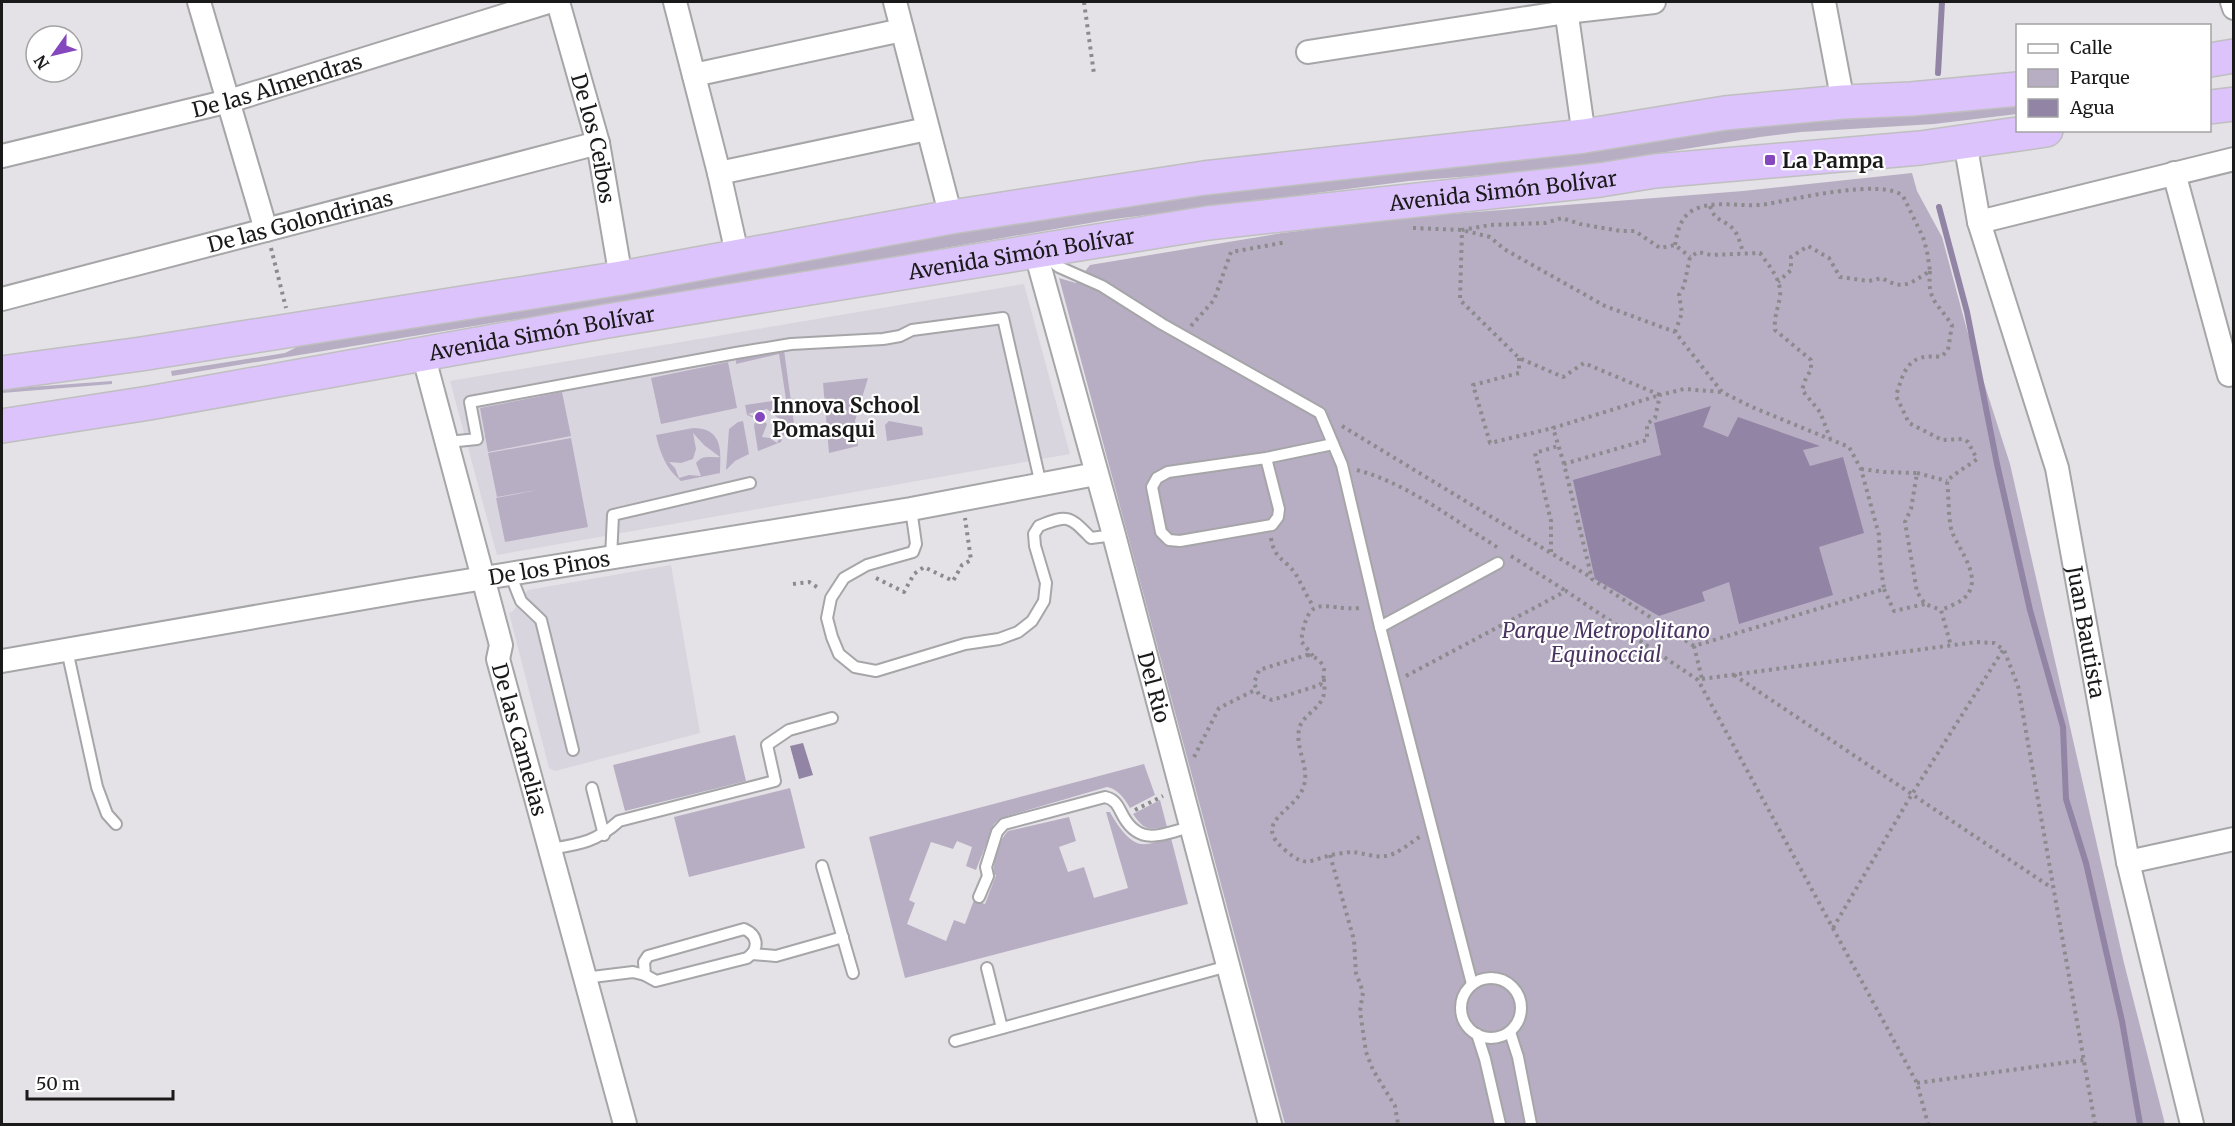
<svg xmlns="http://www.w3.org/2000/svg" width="2235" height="1126" font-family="Merriweather,serif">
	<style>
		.built { fill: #d9d5df }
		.green { fill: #b8aec4; fill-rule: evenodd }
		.water { fill: #9284a4 }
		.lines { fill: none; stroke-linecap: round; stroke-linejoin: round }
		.stream { stroke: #9284a4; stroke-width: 6 }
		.service-casing { stroke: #a6a5a8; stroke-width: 14 }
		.minor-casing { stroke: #a6a5a8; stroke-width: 26 }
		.trunk-casing { stroke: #bfbfbf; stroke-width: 36 }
		.path { stroke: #8b8a8d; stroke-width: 4; stroke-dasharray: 3 4.5; stroke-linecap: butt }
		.service { stroke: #fff; stroke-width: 10 }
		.minor { stroke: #fff; stroke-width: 22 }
		.trunk { stroke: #dcc3fc; stroke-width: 33 }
		.poi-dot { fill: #8447bd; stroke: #fff; stroke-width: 2 }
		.labels { text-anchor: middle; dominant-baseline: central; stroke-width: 4.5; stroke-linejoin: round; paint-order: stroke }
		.street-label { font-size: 21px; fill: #1b1a1b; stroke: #fff }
		.poi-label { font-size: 21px; font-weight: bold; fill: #1b1a1b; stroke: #fff; text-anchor: start }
		.park-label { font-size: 21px; font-style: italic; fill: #493361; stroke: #fff }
	</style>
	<rect width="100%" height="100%" fill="#e4e2e6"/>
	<g class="built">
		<polygon points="1024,284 1070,454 497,555 450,381"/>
		<polygon points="671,565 700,733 555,771 549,768 509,613 513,611 528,590"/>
	</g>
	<g class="green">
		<polygon points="2017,102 2017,114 1934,124 1801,132 1760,137 1560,169 1409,181 1107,220 632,302 504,321 172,376 171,371 285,353 309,341 631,289 1105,207 1409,168 1638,143 1800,120 1934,113"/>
		<polygon points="1912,173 1917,191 1942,237 1967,330 2010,464 2124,963 2165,1124 1285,1124 1059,278 1076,283 1090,265 1282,233 1413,217 1743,191"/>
		<path d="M784,350L795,431L789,430L783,436L781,442L758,451L754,426L756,419L747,415L745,405L786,399L779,354L736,364V359ZM767,409L788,426L781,434L777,443L770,438L762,437L767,424L763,420L748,414Z"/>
		<polygon points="728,362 737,408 661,424 651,378"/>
		<polygon points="868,378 855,421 858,446 829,453 823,383"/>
		<polygon points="112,381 112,384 2,393 2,389"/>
		<polygon points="562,392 571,436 488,452 480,408"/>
		<polygon points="743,421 749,454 735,461 726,470 729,429 738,422"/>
		<polygon points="889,421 922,427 923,435 887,441 885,425"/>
		<path d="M693,428C723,428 721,451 720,473L681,481C666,469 660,453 656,435ZM693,433L704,445L720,457C710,458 703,454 696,463L701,476L689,475L679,478L675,468L669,462L681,463L693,459L696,449Z"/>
		<polygon points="571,438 588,527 505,542 496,498 537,490 497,497 488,453"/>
		<polygon points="735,735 746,781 625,811 613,765"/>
		<path d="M1144,764L1155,795L1130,808C1124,798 1118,789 1107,787L1001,818L994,824L976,870L966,866L972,847L957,841L953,849L931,842L909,900L915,903L907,924L946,941L954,920L965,924L974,900L985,904L996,875L993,874C994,860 998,841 1008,831L1069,817L1076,841L1059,847L1068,872L1084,867L1094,898L1128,888L1106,812H1110C1116,823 1128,842 1141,844C1150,845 1162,840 1171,838L1188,904L905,978L869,837Z"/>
		<polygon points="790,788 805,848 689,877 674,817"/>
		<path d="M1160,800L1167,827C1148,830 1145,831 1133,814Z"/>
	</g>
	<g class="water">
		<polygon points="1711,406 1703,427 1728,437 1738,417 1820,446 1803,450 1810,466 1843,457 1864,533 1819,547 1833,595 1739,624 1729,582 1702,592 1705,601 1659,616 1595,579 1573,480 1661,455 1654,423"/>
		<polygon points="803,743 813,775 799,779 790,746"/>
	</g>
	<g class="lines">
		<g class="stream">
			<polyline points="1938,73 1942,2"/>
			<polyline points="1939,207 1967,312 1997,464 2030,610 2063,727 2066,799 2086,863 2122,1021 2140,1124"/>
		</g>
		<defs>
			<g id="service">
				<polyline points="1050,251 1055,264 1059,267 1102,286 1162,324 1320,413 1342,465 1380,627 1472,984"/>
				<polyline points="448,442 477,439 470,402 736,353 791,344 883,339 900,336 912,330 1003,318 1041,485"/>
				<polyline points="1266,458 1279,509 1278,517 1272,525 1180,541 1169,540 1161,532 1152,487 1157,478 1168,472 1266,458 1333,444"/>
				<path d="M911,509L916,544L913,552L867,565L844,578L831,598L827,618L832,637L839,654L855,667L876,671L965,644L999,639L1018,632L1032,621L1044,601L1046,583L1035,546L1034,534L1039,526C1069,514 1069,516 1091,538L1114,535"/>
				<polyline points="611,558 613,515 750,483"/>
				<polyline points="510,574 521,601 541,620 573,750"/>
				<polyline points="1380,627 1498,563"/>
				<polyline points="67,650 97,787 107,814 116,824"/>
				<polyline points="592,788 604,835"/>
				<path d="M550,849C580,844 596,842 619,821L775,781L767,745L789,730L832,718"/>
				<polyline points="822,866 853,973"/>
				<path d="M979,897L988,876L986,867L997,832L1004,824L1105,797C1114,799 1117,804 1121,812C1138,847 1160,835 1190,827"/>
				<path d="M744,929C758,935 760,949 747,958L656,981L645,975L644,962L648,956Z"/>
				<polyline points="752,954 776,956 843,937"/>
				<polyline points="987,968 1002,1028"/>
				<polyline points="584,978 633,972 645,975"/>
				<circle cx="1491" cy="1008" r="30"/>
				<polyline points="1510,1032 1518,1057 1531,1124"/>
				<polyline points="1477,1034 1485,1059 1500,1124"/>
				<polyline points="955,1041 1228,966"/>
			</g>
			<g id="minor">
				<polyline points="199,2 266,230"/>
				<path id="s1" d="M558,2L598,143L621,278"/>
				<polyline points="675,2 719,173 738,258"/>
				<polyline points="895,2 951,217"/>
				<polyline points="1565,2 1584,136"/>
				<polyline points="1824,2 1843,102"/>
				<polyline points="2232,2 2234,8"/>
				<polyline points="1308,52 1566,12 1654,2"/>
				<polyline points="694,75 902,30"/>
				<path id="s2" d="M1965,142L1979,222L2057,468L2128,862L2192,1124"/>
				<path id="s3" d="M2,156L229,101L548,2"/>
				<polyline points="719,173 927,129"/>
				<polyline points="2174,173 2229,375"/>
				<polyline points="1979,222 2234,159"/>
				<path id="s4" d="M1035,250L1114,535L1270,1124"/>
				<path id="s5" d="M2,299L598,143"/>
				<path id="s6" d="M423,354L501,645L498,659L625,1124"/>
				<path id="s7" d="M2,661L410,590L911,509L1096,474"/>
				<polyline points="2128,862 2234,839"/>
			</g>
			<g id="trunk">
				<polyline points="2210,60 2234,56"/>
				<polyline points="2210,107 2234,104"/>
				<polyline points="2,373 141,354 621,278 951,217 1204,178 1584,136 1725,113 1843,102 1911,99 2018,89"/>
				<path id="s8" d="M2,426L149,403L607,321L1208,223L1600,180L1655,171L1920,148L2046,130"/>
			</g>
		</defs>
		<use href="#service" class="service-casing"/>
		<use href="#minor" class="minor-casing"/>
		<use href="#trunk" class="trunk-casing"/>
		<g class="path">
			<polyline points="1084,2 1094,74"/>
			<path d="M1710,206C1715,221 1720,218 1730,226C1738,232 1740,243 1743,252"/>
			<polyline points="1413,228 1462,230 1490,237 1504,249 1605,306 1675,332 1722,392 1752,407 1849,447 1861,469 1879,535 1880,562 1884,589 1694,646 1702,679"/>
			<path d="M1675,245C1678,229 1681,214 1698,208C1720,200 1744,208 1767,204C1796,199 1882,178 1903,196L1923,237L1927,251L1930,271C1911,283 1903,291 1882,278L1869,281L1840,277L1829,258L1808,246L1791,257V270L1778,282"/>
			<polyline points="271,248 286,308"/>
			<path d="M1930,271C1927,301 1937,302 1952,325L1948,350L1941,357C1908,353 1904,370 1896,396L1909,423L1942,440L1963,439L1968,442L1977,459C1967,467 1956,472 1947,481C1949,495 1948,520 1952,532C1960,552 1986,581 1962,600C1956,604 1948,607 1941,610L1951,646"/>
			<polyline points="1191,326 1214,300 1231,252 1287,242"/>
			<path d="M1675,332L1682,313L1679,295L1684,286L1690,257L1698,252L1711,255L1760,253C1769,266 1782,280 1780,296C1778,310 1774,315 1775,330L1811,360V370L1806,378L1802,390L1820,412L1830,438"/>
			<polyline points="1519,358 1519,373 1473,385 1490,443 1553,428"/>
			<polyline points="1342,426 1592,578"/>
			<polyline points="1564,464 1553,428 1660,395 1584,363 1563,377 1519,358 1460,300 1462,230 1490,225 1545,223 1562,218 1580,224 1621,231 1635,231 1660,248 1675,245 1690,257"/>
			<polyline points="1861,469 1884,472 1917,473 1911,509 1905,522 1917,592 1925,604 1941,610"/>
			<path d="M1357,470C1409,484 1455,521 1500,549"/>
			<polyline points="1917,473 1947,481"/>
			<path d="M1271,538C1274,559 1285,559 1295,573C1302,584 1306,596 1314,607"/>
			<polyline points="1551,552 1551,521 1535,453 1558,446"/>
			<polyline points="1511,556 1566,591"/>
			<polyline points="876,578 904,592 914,574 924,567 953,581 962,565 971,560 965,518"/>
			<polyline points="793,584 809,582 820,589"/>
			<polyline points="1884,589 1894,611 1925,604"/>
			<polyline points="1694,646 1592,579 1564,464 1647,440 1647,424 1655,418 1660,395 1684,389 1722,392"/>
			<path d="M1307,655C1323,658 1329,671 1320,685L1272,700L1259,695L1254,683L1259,670Z"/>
			<path d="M1313,656L1301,641C1309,590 1323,611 1361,608"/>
			<polyline points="1734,675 2052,888"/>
			<polyline points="1406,676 1566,591 1698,680 1917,1083 1928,1124"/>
			<path d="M1324,679C1324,683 1325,689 1324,693C1322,709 1301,715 1299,730C1295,749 1311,769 1303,788C1294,812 1251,822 1285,850C1306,868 1308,861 1331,855C1337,854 1347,852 1353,852C1364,853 1375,858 1385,856C1397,855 1411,842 1421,836"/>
			<polyline points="1702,679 1976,642 1994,643 2004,650 2018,686 2095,1124"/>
			<polyline points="1194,757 1219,708 1255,690"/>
			<polyline points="1135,810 1163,796"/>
			<polyline points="1330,855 1354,940 1356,973 1363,992 1360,1011 1366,1052 1373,1070 1395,1106 1398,1124"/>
			<polyline points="1833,928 1912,794 2003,650"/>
			<polyline points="1917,1083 2084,1060"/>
		</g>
		<use href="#service" class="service"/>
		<use href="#minor" class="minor"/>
		<use href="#trunk" class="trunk"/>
	</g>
	<g class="poi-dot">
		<rect x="1764" y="154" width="12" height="12" rx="3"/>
		<circle cx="760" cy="417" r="6"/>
	</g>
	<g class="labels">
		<g class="street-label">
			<text stroke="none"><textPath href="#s3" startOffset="284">De las Almendras</textPath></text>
			<text stroke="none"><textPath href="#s1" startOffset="141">De los Ceibos</textPath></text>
			<text stroke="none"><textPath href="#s8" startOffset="1520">Avenida Simón Bolívar</textPath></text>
			<text stroke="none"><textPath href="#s5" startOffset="308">De las Golondrinas</textPath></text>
			<text stroke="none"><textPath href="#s8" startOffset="1034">Avenida Simón Bolívar</textPath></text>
			<text stroke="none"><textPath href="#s8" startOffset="548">Avenida Simón Bolívar</textPath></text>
			<text stroke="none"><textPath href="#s7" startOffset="555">De los Pinos</textPath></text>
			<text stroke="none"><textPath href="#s2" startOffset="506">Juan Bautista</textPath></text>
			<text stroke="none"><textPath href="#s4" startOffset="453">Del Rio</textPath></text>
			<text stroke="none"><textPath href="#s6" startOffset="399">De las Camelias</textPath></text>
		</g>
		<g class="poi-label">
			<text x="1782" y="160">La Pampa</text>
			<text x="772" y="405">Innova School<tspan x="772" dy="24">Pomasqui</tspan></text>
		</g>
		<g class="park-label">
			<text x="1606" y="630">Parque Metropolitano<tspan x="1606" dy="24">Equinoccial</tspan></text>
		</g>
	</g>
	<rect width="2235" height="1126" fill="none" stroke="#1b1a1b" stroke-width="6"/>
	<rect x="2016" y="24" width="195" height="108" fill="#ffffff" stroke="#a4a3a4" stroke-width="1.5"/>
	<rect x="2028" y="44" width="30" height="9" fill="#ffffff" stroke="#a4a3a4" stroke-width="1.5"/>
	<text x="2070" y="54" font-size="18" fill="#1b1a1b">Calle</text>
	<rect x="2028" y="69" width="30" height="18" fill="#b8aec4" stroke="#a4a3a4" stroke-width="1.5"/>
	<text x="2070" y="84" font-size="18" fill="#1b1a1b">Parque</text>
	<rect x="2028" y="99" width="30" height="18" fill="#9284a4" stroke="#a4a3a4" stroke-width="1.5"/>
	<text x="2070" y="114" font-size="18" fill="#1b1a1b">Agua</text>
	<g transform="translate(54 54) rotate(236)"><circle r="28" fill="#ffffff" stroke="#a4a3a4" stroke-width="1.5"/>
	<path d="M0-4.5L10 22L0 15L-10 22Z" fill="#8447bd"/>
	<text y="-9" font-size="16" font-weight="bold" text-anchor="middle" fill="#1b1a1b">N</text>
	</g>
	<path d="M27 1090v9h146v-9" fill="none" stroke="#1b1a1b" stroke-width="3"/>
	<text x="36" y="1090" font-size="18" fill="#1b1a1b" stroke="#ffffff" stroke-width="4.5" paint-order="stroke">50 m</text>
</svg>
